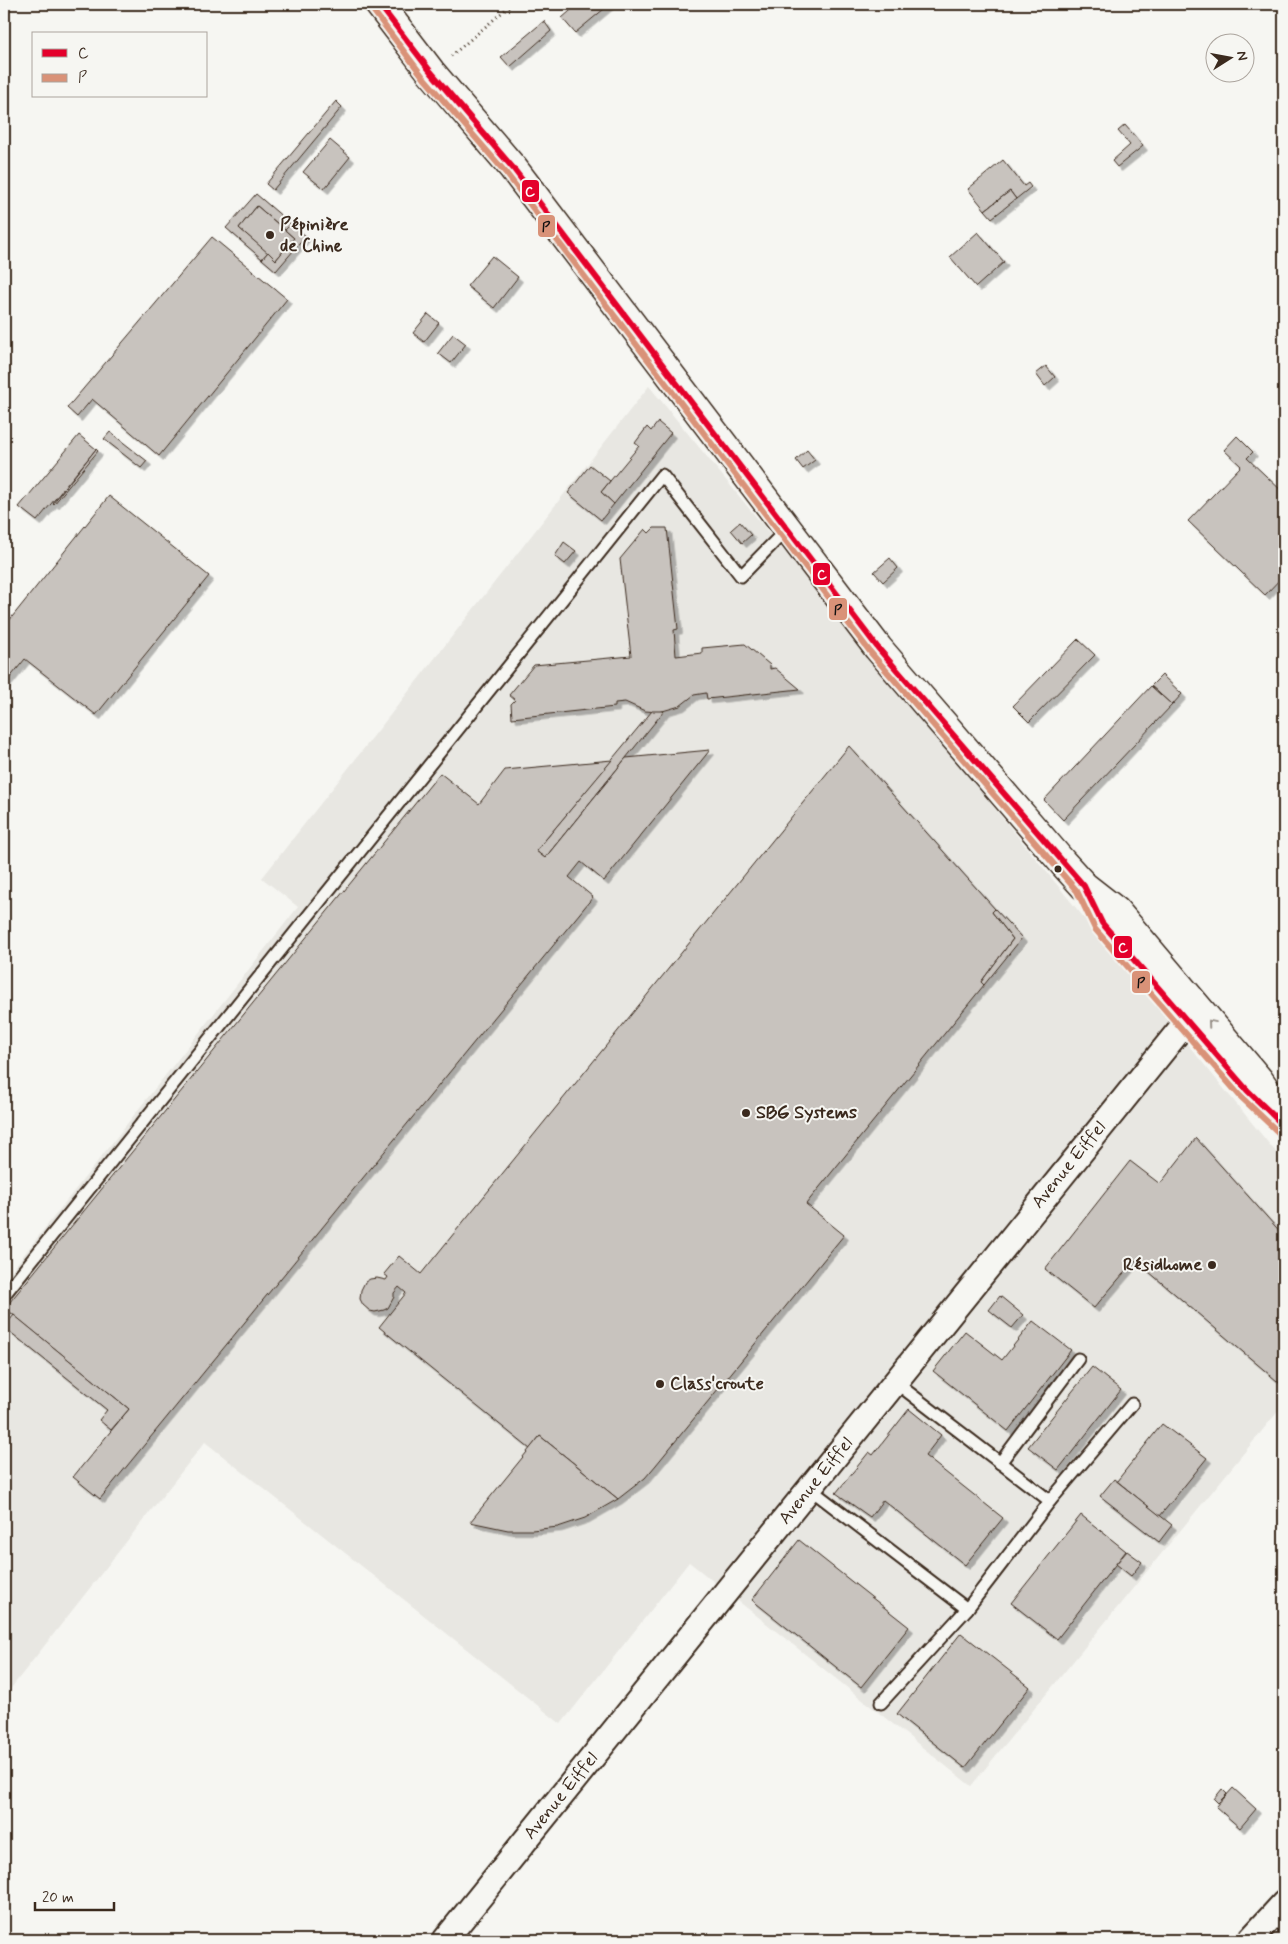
<svg xmlns="http://www.w3.org/2000/svg" width="1288" height="1944" font-family="Mynerve,sans-serif">
	<style>
		.built { fill: #e8e7e2 }
		.building { fill: #c8c3be; stroke: #3b2a1e; filter: url(#shadow) }
		.lines { fill: none; stroke-linecap: round; stroke-linejoin: round }
		.lane-casing { stroke: #3b2a1e; stroke-width: 15 }
		.street-casing { stroke: #3b2a1e; stroke-width: 28 }
		.primary-casing { stroke: #3b2a1e; stroke-width: 31 }
		.path { stroke: #3b2a1e; stroke-width: 3; stroke-dasharray: 1 4; stroke-linecap: butt }
		.lane { stroke: #f6f6f2; stroke-width: 11 }
		.street { stroke: #f6f6f2; stroke-width: 24 }
		.primary { stroke: #f6f6f2; stroke-width: 28 }
		.bus-1-casing { stroke: #f6f6f2; stroke-width: 10 }
		.bus-2-casing { stroke: #f6f6f2; stroke-width: 10 }
		.bus-1 { stroke: #e4002b; stroke-width: 6 }
		.bus-2 { stroke: #d99278; stroke-width: 6 }
		.oneway { stroke: #989088 }
		.poi-dot { fill: #3b2a1e; stroke: #f6f6f2; stroke-width: 2 }
		.labels { text-anchor: middle; dominant-baseline: central; stroke-width: 4; stroke-linejoin: round; paint-order: stroke }
		.poi-label { font-size: 18px; font-weight: bold; fill: #3b2a1e; stroke: #f6f6f2; text-anchor: start }
		.street-label { font-size: 18px; fill: #3b2a1e; stroke: #f6f6f2 }
		.line-badge { stroke: #f6f6f2; stroke-width: 2 }
		.badge-label { font-size: 14px; text-anchor: middle; font-weight: bold; fill: #fff }
		.pale-badge-label { font-size: 14px; text-anchor: middle; font-weight: bold; fill: #111 }
	</style>
	<defs>
		<filter id="shadow"><feDropShadow dx="4.5" dy="4.5" stdDeviation="0" flood-color="#0004"/></filter>
	</defs>
	<rect width="100%" height="100%" fill="#f6f6f2"/>
	<filter id="ink" filterUnits="userSpaceOnUse"><feTurbulence type="fractalNoise" baseFrequency=".02" numOctaves="2"/><feDisplacementMap in="SourceGraphic" scale="10" xChannelSelector="R" yChannelSelector="G"/><feConvolveMatrix kernelMatrix="1 2 1 2 8 2 1 2 1" color-interpolation-filters="sRGB"/></filter>
	<g filter="url(#ink)">
		<polygon class="built" points="649,386 1284,1162 1284,1404 971,1786 689,1562 561,1724 205,1442 4,1697 4,1280 298,907 262,878"/>
		<g class="building">
			<polygon points="578,4 610,4 575,33 562,18"/>
			<polygon points="544,21 551,31 510,67 501,57"/>
			<polygon points="336,101 342,107 273,190 266,184"/>
			<polygon points="1125,125 1143,146 1117,167 1112,161 1130,145 1118,131"/>
			<polygon points="330,140 350,157 324,189 303,172"/>
			<polygon points="1003,160 1024,186 1028,183 1031,187 1016,199 1010,191 985,210 968,189"/>
			<polygon points="1010,191 1016,199 992,218 985,210"/>
			<polygon points="256,194 291,224 285,230 257,206 239,228 268,252 262,259 226,228"/>
			<polygon points="257,206 294,238 276,260 239,228"/>
			<polygon points="291,224 306,236 276,271 262,259 268,252 276,260 294,238 285,230"/>
			<polygon points="978,232 1004,262 976,287 950,257"/>
			<polygon points="212,237 287,299 159,456 92,399 77,417 67,408"/>
			<polygon points="492,256 518,277 494,308 467,286"/>
			<polygon points="428,314 439,323 424,342 413,333"/>
			<polygon points="453,334 466,344 451,363 438,353"/>
			<polygon points="1046,366 1055,377 1045,386 1036,374"/>
			<polygon points="658,422 671,433 614,504 601,492 639,446 635,443 647,427 651,431"/>
			<polygon points="110,432 147,461 141,468 104,439"/>
			<polygon points="79,435 96,449 37,521 19,507"/>
			<polygon points="1237,436 1253,452 1247,458 1284,493 1284,575 1265,595 1188,521 1241,466 1224,450"/>
			<polygon points="96,449 98,451 54,504 53,503"/>
			<polygon points="807,450 815,460 803,469 796,460"/>
			<polygon points="590,465 610,481 601,492 614,504 601,520 568,493"/>
			<polygon points="109,496 209,576 96,715 25,659 4,685 4,627"/>
			<polygon points="740,522 751,535 742,543 731,530"/>
			<polygon points="654,528 667,528 678,629 674,630 676,656 702,653 702,648 745,644 770,665 770,669 775,668 800,689 707,699 706,693 694,695 680,706 659,712 645,711 625,702 615,703 615,707 512,718 511,704 515,700 509,695 534,665 631,656 620,559 645,529 649,533"/>
			<polygon points="564,542 576,551 565,564 555,556"/>
			<polygon points="890,558 898,568 883,582 874,572"/>
			<polygon points="1078,639 1095,655 1029,722 1013,706"/>
			<polygon points="1162,675 1182,694 1172,705 1151,686"/>
			<polygon points="1151,686 1172,705 1063,820 1044,800"/>
			<polygon points="652,711 664,711 545,858 536,851"/>
			<polygon points="849,746 995,909 992,912 1013,939 981,982 984,985 806,1204 844,1235 656,1465 645,1478 618,1499 540,1436 530,1449 379,1327 406,1293 399,1287 394,1293 394,1297 388,1308 384,1310 375,1312 370,1311 363,1305 360,1299 361,1290 365,1282 370,1279 377,1278 386,1280 388,1277 384,1274 399,1256 421,1274"/>
			<polygon points="710,750 604,881 581,862 569,877 593,897 100,1499 73,1477 129,1409 5,1308 440,773 479,804 505,770 612,760 536,851 545,858 626,758"/>
			<polygon points="995,909 1022,938 984,985 981,982 1013,939 992,912"/>
			<polygon points="1196,1138 1284,1236 1284,1387 1135,1260 1094,1308 1045,1269 1130,1161 1160,1184"/>
			<polygon points="1000,1296 1023,1315 1012,1328 989,1310"/>
			<polygon points="14,1315 129,1409 111,1430 99,1420 107,1410 4,1327"/>
			<polygon points="1033,1321 1071,1350 1008,1431 933,1371 965,1331 1002,1360"/>
			<polygon points="1092,1367 1121,1390 1058,1470 1028,1447"/>
			<polygon points="909,1409 941,1435 925,1456 1003,1518 965,1565 883,1500 870,1517 836,1493 869,1452 873,1455"/>
			<polygon points="1162,1424 1207,1458 1160,1516 1117,1481"/>
			<polygon points="540,1436 618,1499 585,1518 558,1527 532,1530 508,1530 470,1522"/>
			<polygon points="1114,1479 1172,1525 1159,1542 1100,1496"/>
			<polygon points="1081,1515 1126,1551 1057,1639 1011,1603"/>
			<polygon points="799,1540 909,1627 861,1687 752,1600"/>
			<polygon points="1127,1551 1142,1562 1131,1576 1116,1564"/>
			<polygon points="961,1633 1030,1687 965,1768 897,1714"/>
			<polygon points="1233,1788 1256,1809 1240,1828 1216,1807"/>
			<polygon points="1222,1789 1227,1794 1218,1803 1214,1799"/>
		</g>
		<g class="lines">
			<defs>
				<g id="lane">
					<polyline points="4,1295 662,475 741,576 788,528"/>
					<polyline points="1000,1463 1078,1359"/>
					<polyline points="809,1488 967,1609 1050,1501 895,1382"/>
					<polyline points="1050,1501 1132,1404"/>
					<polyline points="881,1703 967,1609"/>
				</g>
				<g id="street">
					<polyline points="445,1940 1186,1022"/>
					<polyline points="1250,1940 1284,1903"/>
				</g>
				<polyline id="primary" points="379,4 431,72 513,168 878,648 1063,863 1084,886 1116,911 1259,1080 1284,1116"/>
			</defs>
			<use href="#lane" class="lane-casing"/>
			<use href="#street" class="street-casing"/>
			<use href="#primary" class="primary-casing"/>
			<polyline class="path" points="451,56 512,4"/>
			<use href="#lane" class="lane"/>
			<use href="#street" class="street"/>
			<use href="#primary" class="primary"/>
			<defs>
				<polyline id="bus-1" points="379,4 431,72 513,168 878,648 1084,886 1102,923 1247,1090 1284,1126"/>
				<polyline id="bus-2" points="372,9 424,78 506,173 871,653 1077,891 1095,929 1240,1096 1278,1132"/>
			</defs>
			<use href="#bus-1" class="bus-1-casing"/>
			<use href="#bus-2" class="bus-2-casing"/>
			<use href="#bus-1" class="bus-1"/>
			<use href="#bus-2" class="bus-2"/>
		</g>
		<defs><path id="oneway-chevron" d="M-2-3.5L2.5 0L-2 3.5" fill="none" stroke-width="1.6" stroke-linecap="round" stroke-linejoin="round" transform="scale(1.25)"/></defs>
		<use class="oneway" href="#oneway-chevron" transform="translate(1211 1023) rotate(-130)"/>
	</g>
	<g class="poi-dot">
		<circle cx="270" cy="235" r="5"/>
		<circle cx="1058" cy="869" r="4.5"/>
		<circle cx="746" cy="1113" r="5"/>
		<circle cx="1212" cy="1265" r="5"/>
		<circle cx="660" cy="1384" r="5"/>
	</g>
	<g class="labels">
		<g class="poi-label">
			<text x="280" y="225">Pépinière<tspan x="280" dy="21">de Chine</tspan></text>
			<text x="756" y="1113">SBG Systems</text>
			<text x="1202" y="1265" text-anchor="end">Résidhome</text>
			<text x="670" y="1384">Class'croute</text>
		</g>
		<g class="street-label">
			<text transform="translate(1069 1165) rotate(-51)">Avenue Eiffel</text>
			<text transform="translate(816 1481) rotate(-51)">Avenue Eiffel</text>
			<text transform="translate(561 1796) rotate(-51)">Avenue Eiffel</text>
		</g>
	</g>
	<g class="line-badge">
		<rect x="521" y="179" width="19" height="24" rx="5" fill="#e4002b"/>
		<rect x="537" y="214" width="19" height="24" rx="5" fill="#d99278"/>
		<rect x="812" y="562" width="19" height="24" rx="5" fill="#e4002b"/>
		<rect x="828" y="597" width="20" height="24" rx="5" fill="#d99278"/>
		<rect x="1113" y="935" width="20" height="24" rx="5" fill="#e4002b"/>
		<rect x="1131" y="970" width="20" height="24" rx="5" fill="#d99278"/>
	</g>
	<g class="badge-label">
		<text x="530" y="196">C</text>
		<text x="822" y="579">C</text>
		<text x="1123" y="952">C</text>
	</g>
	<g class="pale-badge-label">
		<text x="546" y="231">P</text>
		<text x="838" y="614">P</text>
		<text x="1141" y="987">P</text>
	</g>
	<rect width="1288" height="1944" fill="none" stroke="#f6f6f2" stroke-width="20"/>
	<rect x="10" y="10" width="1268" height="1924" fill="none" stroke="#3b2a1e" stroke-width="2" filter="url(#ink)"/>
	<rect x="32" y="32" width="175" height="65" fill="#f6f6f2" stroke="#aba49d"/>
	<rect x="42" y="49" width="25" height="8" fill="#e4002b" stroke="#aba49d"/>
	<text x="78" y="58" font-size="15" fill="#3b2a1e">C</text>
	<rect x="42" y="74" width="25" height="8" fill="#d99278" stroke="#aba49d"/>
	<text x="78" y="82" font-size="15" fill="#3b2a1e">P</text>
	<g transform="translate(1230 58) rotate(79)"><circle r="24" fill="#f6f6f2" stroke="#aba49d"/>
	<path d="M0-4L9 19L0 12L-9 19Z" fill="#3b2a1e"/>
	<text y="-8" font-size="14" font-weight="bold" text-anchor="middle" fill="#3b2a1e">N</text>
	</g>
	<path d="M35 1902v8h79v-8" fill="none" stroke="#3b2a1e" stroke-width="2.5"/>
	<text x="42" y="1902" font-size="15" fill="#3b2a1e" stroke="#f6f6f2" stroke-width="4" paint-order="stroke">20 m</text>
</svg>
